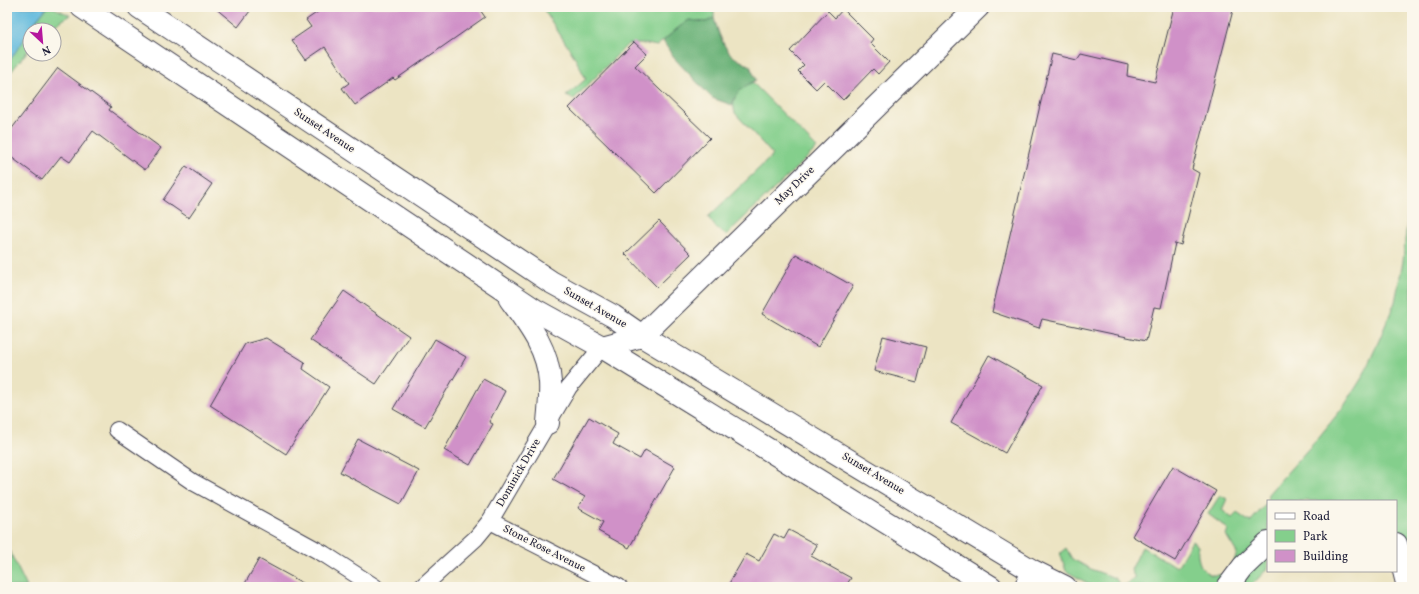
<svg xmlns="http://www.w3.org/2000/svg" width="1419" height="594" font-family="Vollkorn,serif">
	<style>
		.green { fill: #84cf8c; stroke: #537864 }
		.forest { fill: #6bb278; stroke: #466a5a }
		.water { fill: #5fb9dd; stroke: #406e8c }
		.building { fill: #d091c8 }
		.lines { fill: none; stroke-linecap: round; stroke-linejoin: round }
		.street-casing { stroke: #403f4f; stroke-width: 18 }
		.secondary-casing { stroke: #403f4f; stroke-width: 24 }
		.primary-casing { stroke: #403f4f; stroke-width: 24 }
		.highway-casing { stroke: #403f4f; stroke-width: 24 }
		.street { stroke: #fff; stroke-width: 16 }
		.secondary { stroke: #fff; stroke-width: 22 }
		.primary { stroke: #fff; stroke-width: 22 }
		.highway { stroke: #fff; stroke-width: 22 }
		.labels { text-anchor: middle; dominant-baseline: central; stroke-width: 3; stroke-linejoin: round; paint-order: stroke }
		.street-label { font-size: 11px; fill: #22223b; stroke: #fbf7ec }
	</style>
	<rect width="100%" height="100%" fill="#fbf7ec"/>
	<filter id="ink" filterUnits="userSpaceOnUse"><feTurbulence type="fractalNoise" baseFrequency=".025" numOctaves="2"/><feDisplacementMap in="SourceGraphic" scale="8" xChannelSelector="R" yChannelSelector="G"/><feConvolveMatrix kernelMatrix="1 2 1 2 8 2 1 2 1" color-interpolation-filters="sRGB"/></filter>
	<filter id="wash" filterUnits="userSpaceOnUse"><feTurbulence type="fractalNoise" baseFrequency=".012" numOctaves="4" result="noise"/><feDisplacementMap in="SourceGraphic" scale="16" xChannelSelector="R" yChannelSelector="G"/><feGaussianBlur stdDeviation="0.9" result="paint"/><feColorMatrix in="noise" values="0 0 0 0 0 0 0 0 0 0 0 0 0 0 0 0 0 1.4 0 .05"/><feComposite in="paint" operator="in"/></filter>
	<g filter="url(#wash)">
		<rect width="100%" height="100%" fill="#ece4c3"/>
		<g class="green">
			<path d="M47,7H52L70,15L48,30H30V48L7,77C7,73 6,68 7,64C13,48 36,21 47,7Z"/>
			<polygon points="542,7 714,7 714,18 706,22 689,20 678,28 657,46 647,44 628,44 574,99 566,96 586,79 574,56"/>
			<path d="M752,82L817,148L726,235L717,229L708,217L773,155L735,113C730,96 739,90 752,82Z"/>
			<path d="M1412,171V555L1396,538V501H1268V568L1250,587H1094L1066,571L1060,553L1066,548L1072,559L1093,570L1115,578L1121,586L1127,584L1135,578L1131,570L1142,547L1177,567L1192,541L1198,546C1197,557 1199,571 1212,575C1215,575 1219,575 1222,575L1233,563L1237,553L1226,535L1228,529L1208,514L1220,495L1227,499L1222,510L1232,518L1237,513L1250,522L1267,503L1268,494L1318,438L1344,406L1363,376L1380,338L1395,302L1403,261Z"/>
			<polygon points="7,546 27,587 7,587"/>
		</g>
		<path class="forest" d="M714,18C717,29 724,50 733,56C736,59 745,63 750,66L756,80C744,87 736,91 732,105L712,98L674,58L663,41L678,28L689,20L706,22Z"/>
		<polygon class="water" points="7,7 47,7 34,23 7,65"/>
		<g id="blocks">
			<g class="building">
				<polygon points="214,7 253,7 238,27"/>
				<polygon points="325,7 478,7 485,17 395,80 393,78 355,105 342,88 349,83 325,47 306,60 292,40 311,27 306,20"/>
				<polygon points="1174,7 1218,7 1233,10 1192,169 1199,173 1181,245 1175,243 1161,308 1154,307 1146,341 1042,319 1039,328 992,312 1052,54 1077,60 1081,54 1128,65 1127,76 1155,82"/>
				<polygon points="843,9 873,39 870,43 889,62 878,74 873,69 843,100 824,81 816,89 798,71 804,65 790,51 828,11 835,18"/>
				<polygon points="634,42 647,54 635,66 710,138 656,193 569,108"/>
				<polygon points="58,68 111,107 109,110 161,148 145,170 93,131 70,162 61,156 42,180 7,154 7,135"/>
				<polygon points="186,166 212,184 189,218 163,200"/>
				<polygon points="659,221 691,254 657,287 625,254"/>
				<polygon points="796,254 853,286 818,347 762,314"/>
				<polygon points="344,291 409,336 376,384 310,340"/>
				<polygon points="883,336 926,347 917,382 874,371"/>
				<polygon points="266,338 305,362 303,369 329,387 286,454 210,405 245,344"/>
				<polygon points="435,339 466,357 425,427 393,409"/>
				<polygon points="989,355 1043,385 1005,453 951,423"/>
				<polygon points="483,379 505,391 489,422 493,424 470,465 444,450"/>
				<polygon points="589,417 618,434 613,444 640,459 645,450 675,467 629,548 598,531 603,522 578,508 585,497 553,479"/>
				<polygon points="358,439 419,471 401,504 340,472"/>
				<polygon points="1173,466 1216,491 1175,561 1132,536"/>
				<polygon points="789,530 817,545 811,556 851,578 845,587 727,587 746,554 759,561 774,534 784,539"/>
				<polygon points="259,559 310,587 243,587"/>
			</g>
		</g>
	</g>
	<g filter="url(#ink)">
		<use href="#blocks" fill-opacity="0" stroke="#403f4f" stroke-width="1"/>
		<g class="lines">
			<defs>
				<g id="street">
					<polyline points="117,430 193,482 324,554 375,587"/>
					<polyline points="490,521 619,587"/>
					<polyline points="422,587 476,538 490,521 569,387 602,347"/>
					<polyline points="1022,587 1031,570"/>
				</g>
				<polyline id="secondary" points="602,347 642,336 978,7"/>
				<g id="primary">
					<polyline points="82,7 535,310 602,347 991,587"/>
					<polyline points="139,7 551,282 613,316 642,336 1031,570 1065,587"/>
					<path d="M510,299C529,325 548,349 550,382C551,395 549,409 548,423"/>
				</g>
				<g id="highway">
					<polyline points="1396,544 1401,559 1408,587"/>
					<polyline points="1228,587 1243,567 1268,543"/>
				</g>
			</defs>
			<use href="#street" class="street-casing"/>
			<use href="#secondary" class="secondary-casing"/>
			<use href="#primary" class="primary-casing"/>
			<use href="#highway" class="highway-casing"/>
			<use href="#street" class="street"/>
			<use href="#secondary" class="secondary"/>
			<use href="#primary" class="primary"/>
			<use href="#highway" class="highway"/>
		</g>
	</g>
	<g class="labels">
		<g class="street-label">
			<text transform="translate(324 131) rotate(34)">Sunset Avenue</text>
			<text transform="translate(795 186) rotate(-44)">May Drive</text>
			<text transform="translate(595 308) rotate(30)">Sunset Avenue</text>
			<text transform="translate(519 473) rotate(-60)">Dominick Drive</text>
			<text transform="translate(873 474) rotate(31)">Sunset Avenue</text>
			<text transform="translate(544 549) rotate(27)">Stone Rose Avenue</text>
		</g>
	</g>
	<rect width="1419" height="594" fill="none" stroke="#fbf7ec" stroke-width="24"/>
	<rect x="1267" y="500" width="130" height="72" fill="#fbf7ec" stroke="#a4a2a5"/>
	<rect x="1275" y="513" width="20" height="6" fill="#ffffff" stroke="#a4a2a5"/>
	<text x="1303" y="520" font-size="12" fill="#22223b">Road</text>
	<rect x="1275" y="530" width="20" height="12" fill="#84cf8c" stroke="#a4a2a5"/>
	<text x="1303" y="540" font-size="12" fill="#22223b">Park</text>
	<rect x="1275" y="550" width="20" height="12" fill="#d091c8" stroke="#a4a2a5"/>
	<text x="1303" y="560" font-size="12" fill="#22223b">Building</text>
	<g transform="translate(42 42) rotate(154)"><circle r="19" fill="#fbf7ec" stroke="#a4a2a5"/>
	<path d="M0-3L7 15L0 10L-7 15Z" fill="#b5179e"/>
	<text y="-6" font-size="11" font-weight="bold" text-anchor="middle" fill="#22223b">N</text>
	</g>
</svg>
